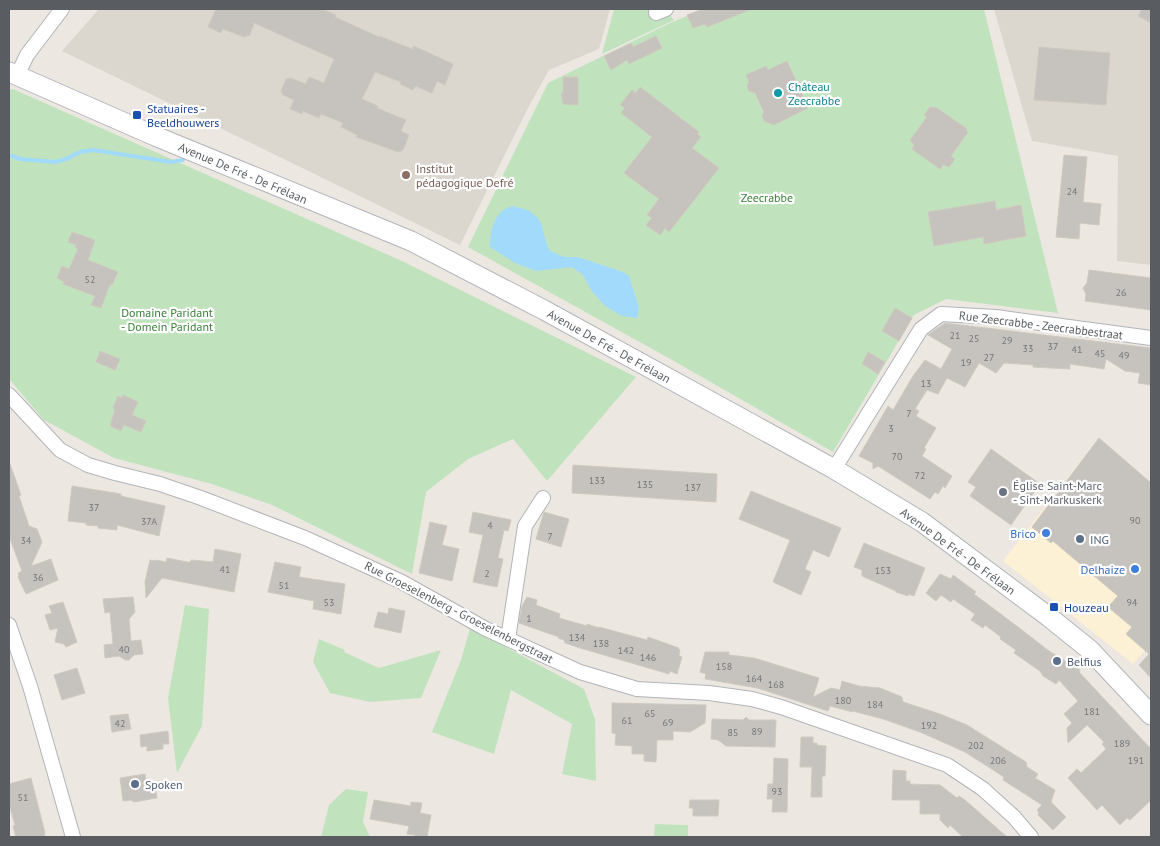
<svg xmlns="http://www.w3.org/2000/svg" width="1160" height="846" font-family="'PT Sans',sans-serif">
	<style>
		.commercial { fill: #fcf0d5 }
		.education { fill: #dbd7cf }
		.green { fill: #c0e3be }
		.water { fill: #a2dafb }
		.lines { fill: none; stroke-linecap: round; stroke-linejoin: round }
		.stream { stroke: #a2dafb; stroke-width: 4 }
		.building { fill: #c6c3be; stroke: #d0c9bf }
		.street-casing { stroke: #b1b4b8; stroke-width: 16 }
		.secondary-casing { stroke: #b2b6bb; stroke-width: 21 }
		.street { stroke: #fff; stroke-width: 14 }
		.secondary { stroke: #fff; stroke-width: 19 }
		.culture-dot { fill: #0f9aa8; stroke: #fff; stroke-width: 2 }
		.transit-dot { fill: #1a4fb4; stroke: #fff; stroke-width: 2 }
		.education-dot { fill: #8d6e63; stroke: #fff; stroke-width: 2 }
		.worship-dot { fill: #6b7280; stroke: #fff; stroke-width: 2 }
		.shop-dot { fill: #3f7fe0; stroke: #fff; stroke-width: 2 }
		.service-dot { fill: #5c6f8a; stroke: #fff; stroke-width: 2 }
		.labels { text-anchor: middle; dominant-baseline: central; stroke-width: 4.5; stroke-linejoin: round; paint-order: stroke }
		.number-label { font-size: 10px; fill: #747678 }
		.culture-label { font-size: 12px; fill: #0d838f; stroke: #fff; text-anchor: start }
		.transit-label { font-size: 12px; fill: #164399; stroke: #fff; text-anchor: start }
		.education-label { font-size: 12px; fill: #785e54; stroke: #fff; text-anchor: start }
		.street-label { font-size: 12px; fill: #595d61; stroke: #fff }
		.park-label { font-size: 12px; fill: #3a8138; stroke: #fff }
		.worship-label { font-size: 12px; fill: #5b616d; stroke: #fff; text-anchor: start }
		.shop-label { font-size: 12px; fill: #366cbe; stroke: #fff; text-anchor: end }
		.service-label { font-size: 12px; fill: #4e5e75; stroke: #fff; text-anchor: start }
	</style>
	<rect width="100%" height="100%" fill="#ece8e1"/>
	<polygon class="commercial" points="1099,438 1151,483 1151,644 1133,664 1003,561"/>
	<g class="education">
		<polygon points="99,9 610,9 599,49 549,70 529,106 460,245 62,51"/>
		<polygon points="994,9 1151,9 1151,265 1117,261 1118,156 1032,141"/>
	</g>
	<g class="green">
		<polygon points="614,9 665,9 674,20 602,54"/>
		<polygon points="704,9 984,9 1058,313 946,299 914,315 833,452 665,356 468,247 548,83 670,23"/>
		<polygon points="13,89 402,261 636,377 547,481 513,439 468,459 426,492 412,574 272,505 212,484 114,458 44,420 9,379 9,90"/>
		<polygon points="185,605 209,609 202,726 177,773 168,698"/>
		<polygon points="470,628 584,689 595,719 596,781 562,774 572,724 511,690 494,754 432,732 461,660"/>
		<polygon points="319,639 345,650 344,652 379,668 441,650 421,698 370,702 330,693 313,662"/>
		<polygon points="346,789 368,792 363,822 370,837 321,837 329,805"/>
		<polygon points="655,824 688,825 688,837 654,837"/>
	</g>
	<path class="water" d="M512,206L528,210L537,217L541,223L547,245L550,251L564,257H578L623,272L629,276L639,308L637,318L622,316L605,306L591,290L583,275L572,267L536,271L515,263L490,247C490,231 494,211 512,206Z"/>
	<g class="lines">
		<polyline class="stream" points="9,155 20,159 55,162 66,159 80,152 93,150 171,162 183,160"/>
	</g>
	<g class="building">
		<polygon points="216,9 321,9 336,15 335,17 379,37 379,36 412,49 414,46 453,64 445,85 437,81 432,93 415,86 413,90 400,84 401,82 375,72 362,99 378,106 377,108 406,120 401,131 409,135 403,150 398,152 356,137 357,135 341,127 343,123 321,114 319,118 303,111 302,114 290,109 294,100 283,95 281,91 286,79 290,78 306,84 309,77 324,83 334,59 254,23 250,35 244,37 223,29 221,33 208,27"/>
		<polygon points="703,9 752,9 707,27 705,24 693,28 687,15"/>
		<polygon points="1142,9 1151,9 1151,23 1138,16"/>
		<polygon points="656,36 662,48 629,64 627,60 611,70 604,56 631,43 633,47"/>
		<polygon points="1039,47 1110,53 1106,105 1034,100"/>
		<polygon points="787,61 797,83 800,82 804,92 802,94 808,108 774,125 764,121 762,116 764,112 755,93 749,91 747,86 749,82 746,75 766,66 768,70"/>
		<polygon points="563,77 578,77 578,105 563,104 561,93 563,93"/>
		<polygon points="640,87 699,132 697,134 701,137 692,148 719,168 669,232 665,228 660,235 646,225 652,218 647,215 659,199 624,173 652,137 621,113 625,108 620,105 632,90 636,93"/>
		<polygon points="930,107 937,108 967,129 966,130 968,132 951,156 955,159 949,167 943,165 940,169 912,149 914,145 910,140 927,117 924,115"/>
		<polygon points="1064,155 1087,157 1083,202 1101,204 1099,225 1080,223 1079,239 1056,237"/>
		<polygon points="995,201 996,210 1021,205 1026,236 984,244 983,237 934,246 928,212"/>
		<polygon points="72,232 95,240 88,260 118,272 112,285 110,284 101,308 91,305 95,296 63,284 64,282 57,278 62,266 69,269 78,249 75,247 76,245 68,242"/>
		<polygon points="1089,270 1151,278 1151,310 1085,301 1086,294 1083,288 1087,283"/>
		<polygon points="895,308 912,318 899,341 882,331"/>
		<polygon points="945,323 1151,348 1151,385 1138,383 1140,373 1125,371 1106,359 1104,369 1070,364 1070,369 1033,367 1033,365 1004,363 996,373 979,363 965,387 947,378 938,394 927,390 915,409 919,411 916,416 936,428 924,448 926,449 922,456 952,476 945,488 943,486 938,494 935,492 930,499 878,466 873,469 873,463 859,456 888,406 893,410 913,376 925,360 941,369 952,349 928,335"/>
		<polygon points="100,351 120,359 115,370 96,362"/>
		<polygon points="868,352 885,362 878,374 862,364"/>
		<polygon points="123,395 138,402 132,415 146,421 141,432 124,425 121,431 110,426 115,409 113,408 118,396 122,398"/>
		<polygon points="1099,438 1151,483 1151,678 1139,665 1149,654 1126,634 1132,627 1108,607 1118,596 1053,541 1051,543 1032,527"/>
		<polygon points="991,449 1040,484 1011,525 970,496 976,487 968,482"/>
		<polygon points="9,464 10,464 21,495 19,496 29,526 37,529 42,542 31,566 51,559 58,580 26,594 18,577 19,576 18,573 22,571 9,536"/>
		<polygon points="573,465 717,474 716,502 572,493"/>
		<polygon points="72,486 121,494 121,496 165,506 159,536 117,525 117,530 98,528 98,526 86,525 86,523 68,521"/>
		<polygon points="751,491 841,528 829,557 813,550 805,569 811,572 801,595 773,582 790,540 739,519"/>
		<polygon points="473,512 511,520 508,531 504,530 498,558 503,559 497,587 473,582 483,535 469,532"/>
		<polygon points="544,512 569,519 561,547 536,539"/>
		<polygon points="430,522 447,526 442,545 459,549 452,581 419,573"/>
		<polygon points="864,543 925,568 914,596 909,594 908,596 896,592 896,591 862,576 862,570 854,567"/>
		<polygon points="215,549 241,554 234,592 162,578 146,598 145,582 150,560 155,561 156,560 166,562 167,558 187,562 190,562 191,560 213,562"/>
		<polygon points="275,562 301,567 299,577 345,584 341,614 313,609 314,601 268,592"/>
		<polygon points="940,574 951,579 953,575 976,592 974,594 1018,627 1049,651 1080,670 1079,672 1151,749 1151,800 1130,820 1127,818 1120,825 1102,805 1097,810 1068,778 1077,769 1081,773 1106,749 1102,744 1104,742 1087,725 1068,743 1067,728 1072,723 1064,714 1078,701 1059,680 1056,684 1043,676 1040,671 1014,653 1016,650 1000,639 1001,637 985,625 983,628 971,620 975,614 953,599 951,602 941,595 936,601 926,593"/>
		<polygon points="133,597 135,612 129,619 131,641 141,640 143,654 134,655 129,660 125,660 119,656 105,658 104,645 113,644 110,612 105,613 103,599"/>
		<polygon points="527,597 537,600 536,605 560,614 559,618 587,626 587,624 599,628 599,627 647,640 648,637 679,648 678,649 680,650 679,656 682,657 677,674 670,671 669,674 580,648 565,643 564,640 558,638 559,637 519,623 522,606"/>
		<polygon points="63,602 77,642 66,647 64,644 55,642 58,628 50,630 45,615 52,613 49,606"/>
		<polygon points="389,608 405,611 401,633 374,627 378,612 388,614"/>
		<polygon points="705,652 729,652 729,655 754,658 819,678 813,697 831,688 840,690 842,681 859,686 880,688 902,697 903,702 940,714 967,725 1026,762 1027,767 1038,774 1035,778 1055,790 1051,802 1066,817 1053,830 1038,815 1039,813 1037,810 1042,805 1003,780 1004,777 965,752 920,732 883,719 853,711 853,712 830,706 828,711 757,688 705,679 706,674 700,672"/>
		<polygon points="77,668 85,693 62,700 54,675"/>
		<polygon points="612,703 706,705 705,723 690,732 673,731 673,740 657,740 656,762 644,761 644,754 632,754 632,746 615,745 616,734 612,733"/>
		<polygon points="128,714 131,729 112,732 110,716"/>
		<polygon points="746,717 749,720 776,720 775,747 726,746 718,740 711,739 712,719 743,720"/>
		<polygon points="168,731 169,744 163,744 163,749 147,751 147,746 141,747 140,735"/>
		<polygon points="801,737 813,737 813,743 817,743 817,745 826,746 825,776 822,776 822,797 811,797 812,767 800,767"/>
		<polygon points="774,758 788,759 787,812 772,812 773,799 767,799 768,784 773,784"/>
		<polygon points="893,770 906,771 906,781 910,781 910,784 940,785 957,798 959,796 965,800 1007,837 963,837 950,825 948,828 940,820 940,814 920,814 920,800 892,800"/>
		<polygon points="145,774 147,787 155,786 157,798 134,802 131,800 123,801 120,778"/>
		<polygon points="31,778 45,833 44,833 45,837 16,837 13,826 15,825 9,804 9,784"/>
		<polygon points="374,800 411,806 411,802 422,803 420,813 431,815 427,837 415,837 415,835 407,834 409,826 370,819"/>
		<polygon points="690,800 719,800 718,816 693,816 693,808 689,808"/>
	</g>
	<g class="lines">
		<defs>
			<g id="street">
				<polyline points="656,13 666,9"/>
				<polyline points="17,76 27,55 62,9"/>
				<polyline points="9,395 60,450 88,465 115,473 160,484 201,498 305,538 402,582 486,629 580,672 637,689 709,693 752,699 781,707 947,765 983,789 1014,817 1031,837"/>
				<polyline points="834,469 921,329 941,314 996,317 1151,338"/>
				<polyline points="9,625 30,686 73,837"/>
				<polyline points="508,639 525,526 543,498"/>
			</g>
			<polyline id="secondary" points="9,72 155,136 411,241 544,310 834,469 922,522 1049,617 1090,650 1151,715"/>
		</defs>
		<use href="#street" class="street-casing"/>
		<use href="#secondary" class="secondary-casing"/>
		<use href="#street" class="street"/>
		<use href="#secondary" class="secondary"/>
	</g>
	<circle class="culture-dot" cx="778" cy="93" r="5"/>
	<g class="transit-dot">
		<rect x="132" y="110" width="10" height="10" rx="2.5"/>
		<rect x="1049" y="602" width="10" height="10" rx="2.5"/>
	</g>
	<circle class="education-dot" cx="406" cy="175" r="5"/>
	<circle class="worship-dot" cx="1003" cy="492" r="5"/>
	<g class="shop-dot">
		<circle cx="1046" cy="533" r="5"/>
		<circle cx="1135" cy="569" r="5"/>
	</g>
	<g class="service-dot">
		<circle cx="1080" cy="539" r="5"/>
		<circle cx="1057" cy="661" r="5"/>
		<circle cx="135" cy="784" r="5"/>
	</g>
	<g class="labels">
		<g class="number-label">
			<text x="1072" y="191">24</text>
			<text x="90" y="279">52</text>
			<text x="1121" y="292">26</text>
			<text x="955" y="335">21</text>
			<text x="974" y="338">25</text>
			<text x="1007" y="340">29</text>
			<text x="1053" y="346">37</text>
			<text x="1028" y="348">33</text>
			<text x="1077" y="349">41</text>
			<text x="1100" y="353">45</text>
			<text x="1124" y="355">49</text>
			<text x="989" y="357">27</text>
			<text x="966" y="362">19</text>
			<text x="926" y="383">13</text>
			<text x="909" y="413">7</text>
			<text x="891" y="428">3</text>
			<text x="897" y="456">70</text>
			<text x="920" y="475">72</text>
			<text x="597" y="480">133</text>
			<text x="645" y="484">135</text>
			<text x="693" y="487">137</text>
			<text x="94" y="507">37</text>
			<text x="1135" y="520">90</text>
			<text x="149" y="521">37A</text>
			<text x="490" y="525">4</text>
			<text x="550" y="536">7</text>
			<text x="26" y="540">34</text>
			<text x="225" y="569">41</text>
			<text x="883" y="570">153</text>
			<text x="487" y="573">2</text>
			<text x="38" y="577">36</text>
			<text x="284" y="585">51</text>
			<text x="329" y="602">53</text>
			<text x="1132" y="602">94</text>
			<text x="529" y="618">1</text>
			<text x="577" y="637">134</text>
			<text x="601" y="643">138</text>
			<text x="124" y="649">40</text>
			<text x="626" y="650">142</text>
			<text x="648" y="657">146</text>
			<text x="724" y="666">158</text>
			<text x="754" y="678">164</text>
			<text x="776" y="684">168</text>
			<text x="843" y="700">180</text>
			<text x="875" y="704">184</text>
			<text x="1092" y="711">181</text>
			<text x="650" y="713">65</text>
			<text x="627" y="720">61</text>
			<text x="668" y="722">69</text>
			<text x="120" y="723">42</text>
			<text x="929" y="725">192</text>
			<text x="757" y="731">89</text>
			<text x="733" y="732">85</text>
			<text x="1122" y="743">189</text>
			<text x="976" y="745">202</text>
			<text x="998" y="760">206</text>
			<text x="1136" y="760">191</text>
			<text x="777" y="791">93</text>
			<text x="23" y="797">51</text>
		</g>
		<g class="culture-label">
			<text x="788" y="86">Château<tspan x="788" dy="14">Zeecrabbe</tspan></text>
		</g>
		<g class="transit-label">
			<text x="147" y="108">Statuaires -<tspan x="147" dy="14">Beeldhouwers</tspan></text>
			<text x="1064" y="607">Houzeau</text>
		</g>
		<g class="education-label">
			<text x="416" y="168">Institut<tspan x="416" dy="14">pédagogique Defré</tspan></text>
		</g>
		<g class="street-label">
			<text transform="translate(243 173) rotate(23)">Avenue De Fré - De Frélaan</text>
			<text transform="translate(1041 325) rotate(7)">Rue Zeecrabbe - Zeecrabbestraat</text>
			<text transform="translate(609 346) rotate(29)">Avenue De Fré - De Frélaan</text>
			<text transform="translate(958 551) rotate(36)">Avenue De Fré - De Frélaan</text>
			<text transform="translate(459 612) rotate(27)">Rue Groeselenberg - Groeselenbergstraat</text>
		</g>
		<g class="park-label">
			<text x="767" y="197">Zeecrabbe</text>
			<text x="167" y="312">Domaine Paridant<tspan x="167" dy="14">- Domein Paridant</tspan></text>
		</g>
		<g class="worship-label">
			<text x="1013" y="485">Église Saint-Marc<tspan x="1013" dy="14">- Sint-Markuskerk</tspan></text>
		</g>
		<g class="shop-label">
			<text x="1036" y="533">Brico</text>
			<text x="1125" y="569">Delhaize</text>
		</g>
		<g class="service-label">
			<text x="1090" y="539">ING</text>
			<text x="1067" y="661">Belfius</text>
			<text x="145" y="784">Spoken</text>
		</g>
	</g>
	<rect width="1160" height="846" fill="none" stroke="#595d61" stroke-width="20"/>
</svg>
